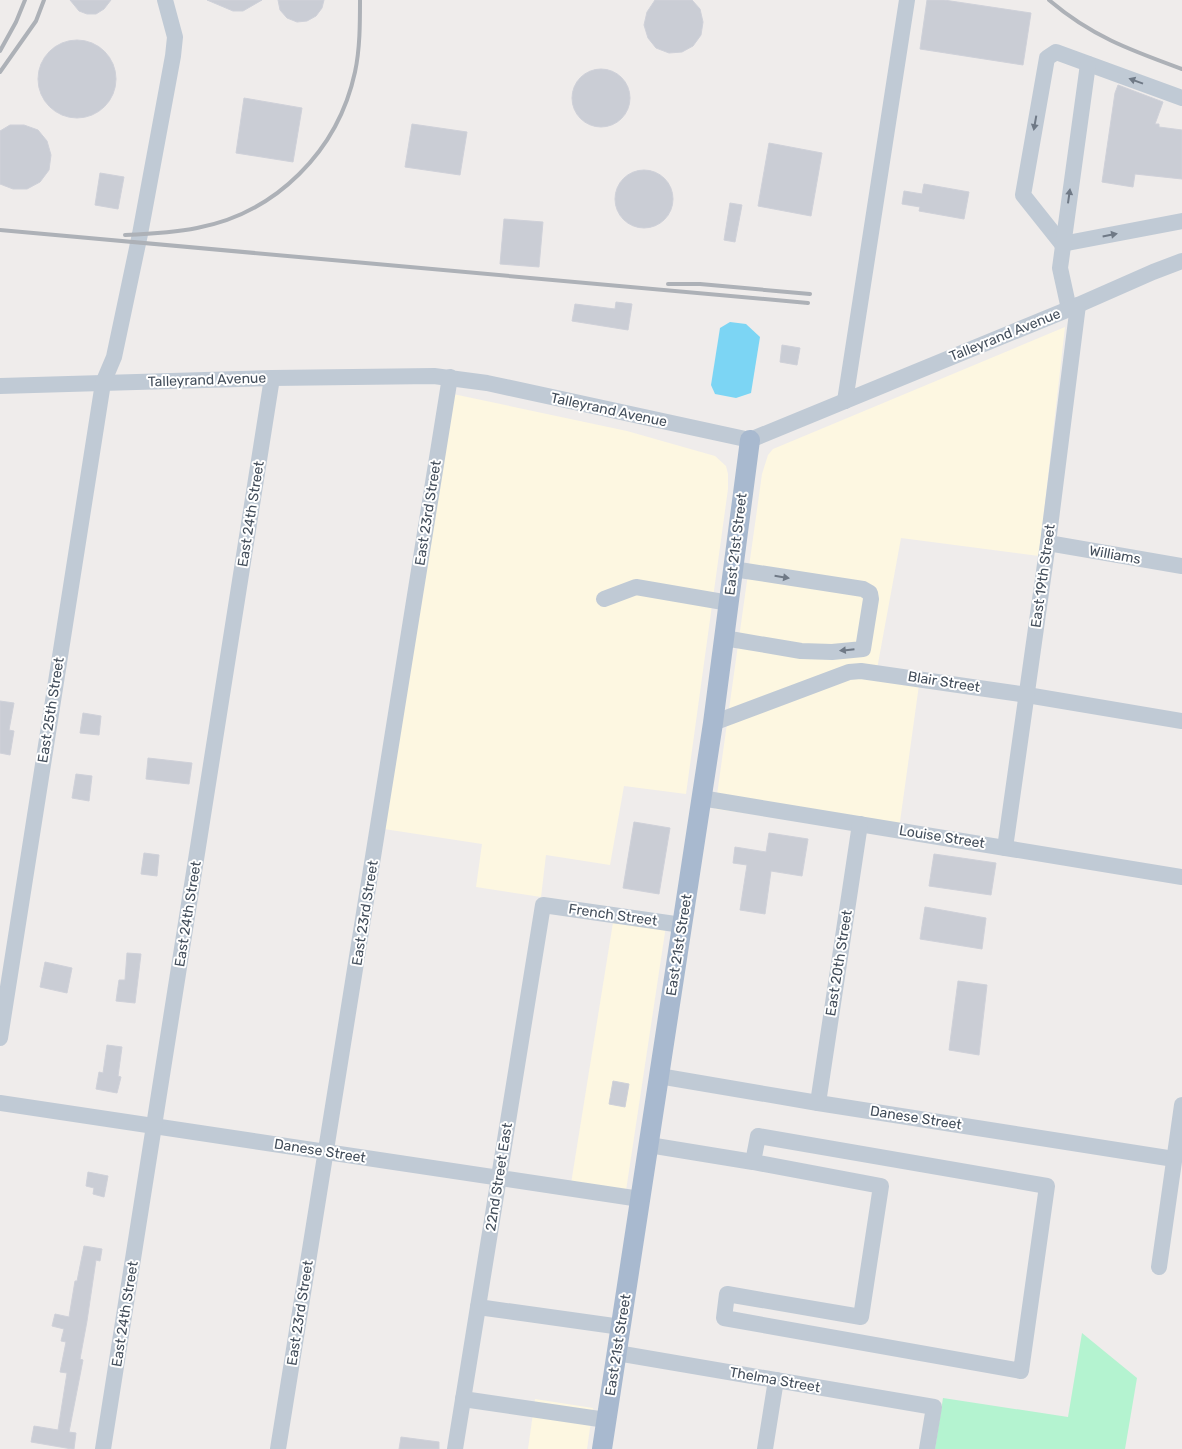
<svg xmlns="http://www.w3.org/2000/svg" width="1182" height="1449" font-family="Rubik,sans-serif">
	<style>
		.commercial { fill: #fdf7e1 }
		.green { fill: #b4f3d0 }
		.water { fill: #7cd5f4 }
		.building { fill: #cacdd5; stroke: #cfd1d9 }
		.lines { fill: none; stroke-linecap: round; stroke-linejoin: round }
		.minor { stroke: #c0cad5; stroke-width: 16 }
		.major { stroke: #a8b9cf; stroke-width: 20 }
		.rail { stroke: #adb1b7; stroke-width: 4 }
		.oneway { fill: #6f7986 }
		.labels { text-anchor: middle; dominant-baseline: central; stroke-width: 4; stroke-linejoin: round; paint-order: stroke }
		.street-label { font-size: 14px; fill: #434e5b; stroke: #fff }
	</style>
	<rect width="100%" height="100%" fill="#efeceb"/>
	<g class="commercial">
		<polygon points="1065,327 1039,556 901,538 875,680 919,685 898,836 865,829 715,809 762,474 768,455 773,449"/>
		<polygon points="453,394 627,431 715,456 726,466 728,474 728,489 686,794 624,786 610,865 546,855 541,897 476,887 482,844 384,829"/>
		<polygon points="615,910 667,919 624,1204 569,1196"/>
		<polygon points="535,1399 593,1408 587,1449 528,1449"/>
	</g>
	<polygon class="green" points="1082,1333 1137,1378 1125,1449 935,1449 943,1398 1068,1417"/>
	<polygon class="water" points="730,322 746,324 760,337 751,393 736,398 715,394 711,385 720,328"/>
	<g class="building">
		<polygon points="70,0 111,0 104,9 96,14 87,14 79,11"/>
		<polygon points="207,0 262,0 243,11 233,11"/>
		<polygon points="278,0 324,0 322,8 316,16 307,21 297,22 287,18 280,10"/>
		<polygon points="655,0 692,0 700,9 703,22 701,35 693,46 682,52 669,53 656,48 648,38 644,25 647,12"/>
		<polygon points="927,0 944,0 1031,13 1023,65 920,49"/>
		<circle cx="77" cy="79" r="39"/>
		<circle cx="601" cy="98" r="29"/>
		<polygon points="1118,85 1163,102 1155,124 1159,124 1159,127 1182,130 1182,179 1135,174 1133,187 1102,182 1115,93"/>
		<polygon points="244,98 302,108 293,162 236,153"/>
		<polygon points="412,124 467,132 460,175 405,167"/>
		<polygon points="10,125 24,125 38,130 47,141 51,155 49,170 40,182 27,189 13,189 0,184 0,131"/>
		<polygon points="769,143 822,153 811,216 758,206"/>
		<circle cx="644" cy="199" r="29"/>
		<polygon points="100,173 124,177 118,209 95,205"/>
		<polygon points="924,184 969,192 964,219 919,211 920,207 902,204 904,191 922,194"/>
		<polygon points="730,203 742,205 735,242 724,240"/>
		<polygon points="504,219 543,222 539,267 500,264"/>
		<polygon points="616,302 632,304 628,330 572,321 575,304 615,309"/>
		<polygon points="782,345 800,348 797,365 780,362"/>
		<polygon points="0,701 14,703 9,730 14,731 10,755 0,753"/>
		<polygon points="83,713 101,716 99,735 80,733"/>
		<polygon points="148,758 192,763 189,784 146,779"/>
		<polygon points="76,774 92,776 89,801 72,798"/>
		<polygon points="634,822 670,828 659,894 623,888"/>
		<polygon points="769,833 808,839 802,876 771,871 765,914 740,910 747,865 733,863 735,847 766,852"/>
		<polygon points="144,853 159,855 157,876 141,874"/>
		<polygon points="934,854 996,863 991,895 929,886"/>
		<polygon points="925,907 986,918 982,949 920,939"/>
		<polygon points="127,953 141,954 135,1003 116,1001 119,980 125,980"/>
		<polygon points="45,962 72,968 67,993 40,987"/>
		<polygon points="958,981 987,985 979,1055 949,1050"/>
		<polygon points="107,1045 122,1047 118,1076 121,1077 117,1093 96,1089 99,1072 103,1073"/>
		<polygon points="613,1081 629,1084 625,1107 609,1104"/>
		<polygon points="88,1172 108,1176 104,1197 93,1194 94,1188 86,1186"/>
		<polygon points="84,1246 102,1249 100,1261 96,1260 87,1321 80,1359 83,1360 69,1432 76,1433 74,1449 72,1449 31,1442 34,1426 58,1430 67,1373 60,1372 66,1342 61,1341 64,1329 52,1326 55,1314 69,1317 75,1281 77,1281"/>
		<polygon points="401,1437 439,1442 439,1449 399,1449"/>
	</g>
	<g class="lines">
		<g class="minor">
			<polyline points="1062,244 1023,195 1047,58 1056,52 1182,98"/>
			<polyline points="1062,244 1182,221"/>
			<polyline points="1069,309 1060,268 1088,64"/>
			<polyline points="0,386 272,378 434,376 487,383 750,440 1069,309 1153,272 1182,261"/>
			<polyline points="845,401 907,0"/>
			<polyline points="1048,543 1182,566"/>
			<polyline points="604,599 636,587 729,603"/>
			<polyline points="724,638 801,651 832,652 863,649 871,599 870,593 863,589 733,569"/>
			<polyline points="713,723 849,672 861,671 1027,695 1182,721"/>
			<polyline points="701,798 1182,877"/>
			<polyline points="1005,848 1048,543 1078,305"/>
			<polyline points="0,1038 103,383 114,357 140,234 173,56 175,37 165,0"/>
			<polyline points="659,1076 818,1103 1174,1159"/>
			<polyline points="0,1103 640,1199"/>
			<polyline points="818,1103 860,824"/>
			<polyline points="649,1145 753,1162 758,1136 1047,1186 1021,1371 724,1318 727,1294 861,1317 881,1186 753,1162"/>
			<polyline points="1159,1267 1182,1105"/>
			<polyline points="478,1307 621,1327"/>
			<polyline points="617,1353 934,1407 927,1449"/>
			<polyline points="463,1399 606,1420"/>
			<polyline points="103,1449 272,378"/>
			<polyline points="278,1449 450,377"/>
			<polyline points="455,1449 543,905 682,925"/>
			<polyline points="765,1449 776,1380"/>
		</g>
		<polyline class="major" points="602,1449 713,723 750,440"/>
		<g class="rail">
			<path d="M1049,0C1091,36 1130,50 1182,69"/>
			<polyline points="0,51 16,22 25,0"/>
			<polyline points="0,72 36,21 44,0"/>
			<polyline points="0,230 808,303"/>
			<path d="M125,235C149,234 173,233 197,228C276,213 338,151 355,72C360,49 360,23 360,0"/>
			<polyline points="668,284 700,284 810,294"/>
		</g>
	</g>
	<defs><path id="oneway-solid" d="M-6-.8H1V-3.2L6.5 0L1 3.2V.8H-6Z" transform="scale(1.25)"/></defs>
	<g class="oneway">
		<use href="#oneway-solid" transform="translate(1136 81) rotate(-160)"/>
		<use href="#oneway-solid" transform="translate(1035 123) rotate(100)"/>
		<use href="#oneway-solid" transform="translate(1069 196) rotate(-82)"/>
		<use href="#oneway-solid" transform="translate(1110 235) rotate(-11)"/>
		<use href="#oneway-solid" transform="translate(782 577) rotate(9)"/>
		<use href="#oneway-solid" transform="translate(847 650) rotate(174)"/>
	</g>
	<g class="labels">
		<g class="street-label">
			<text transform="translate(1005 335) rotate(-22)">Talleyrand Avenue</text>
			<text transform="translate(207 380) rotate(-2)">Talleyrand Avenue</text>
			<text transform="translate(609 410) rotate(12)">Talleyrand Avenue</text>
			<text transform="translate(428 513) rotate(-81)">East 23rd Street</text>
			<text transform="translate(251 514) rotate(-81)">East 24th Street</text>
			<text transform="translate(736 544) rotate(-83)">East 21st Street</text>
			<text transform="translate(1115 555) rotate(10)">Williams</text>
			<text transform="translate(1043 576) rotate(-82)">East 19th Street</text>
			<text transform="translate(944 682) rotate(9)">Blair Street</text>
			<text transform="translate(51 710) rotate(-81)">East 25th Street</text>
			<text transform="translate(942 837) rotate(9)">Louise Street</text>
			<text transform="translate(365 913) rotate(-81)">East 23rd Street</text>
			<text transform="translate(188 914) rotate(-81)">East 24th Street</text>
			<text transform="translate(613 915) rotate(8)">French Street</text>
			<text transform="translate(679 945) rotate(-81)">East 21st Street</text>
			<text transform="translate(839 963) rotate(-81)">East 20th Street</text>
			<text transform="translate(916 1118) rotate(9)">Danese Street</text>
			<text transform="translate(320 1151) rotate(9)">Danese Street</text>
			<text transform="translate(499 1177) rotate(-81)">22nd Street East</text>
			<text transform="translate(300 1313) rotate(-81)">East 23rd Street</text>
			<text transform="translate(125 1314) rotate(-81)">East 24th Street</text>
			<text transform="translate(618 1345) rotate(-81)">East 21st Street</text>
			<text transform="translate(775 1380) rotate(10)">Thelma Street</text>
		</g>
	</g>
</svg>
